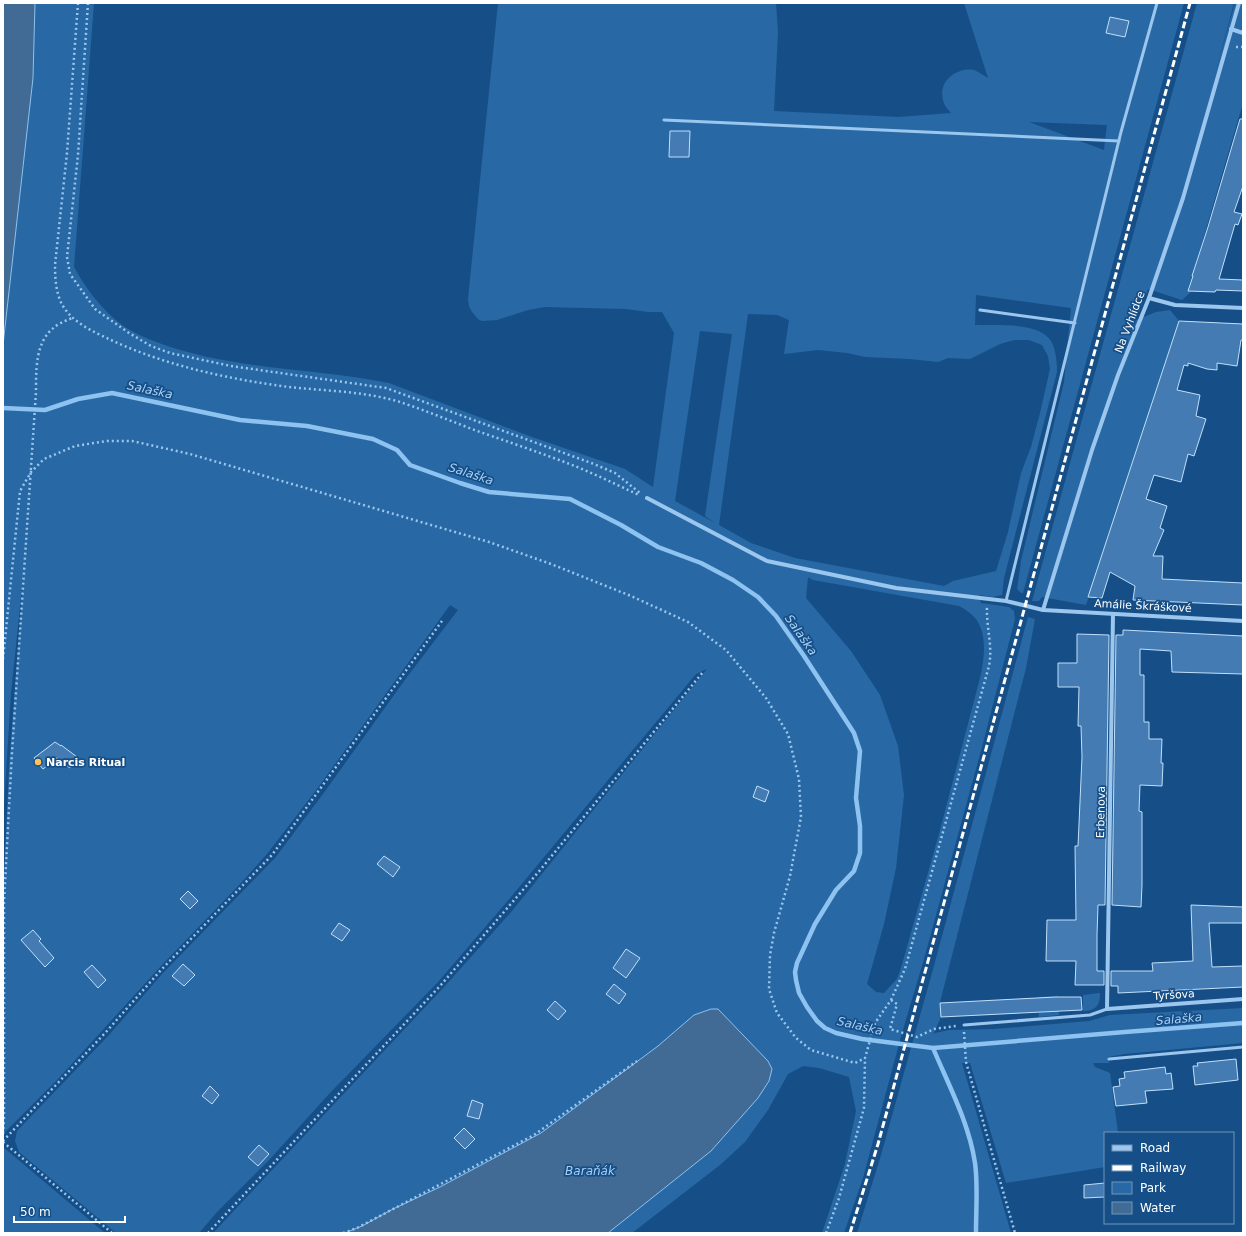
<svg xmlns="http://www.w3.org/2000/svg" width="1246" height="1236" font-family="'DejaVu Sans',sans-serif">
	<style>
		.green { fill: #2869a5; fill-rule: evenodd }
		.water { fill: #416b95; stroke: #8dc2f1 }
		.lines { fill: none; stroke-linecap: round; stroke-linejoin: round }
		.stream { stroke: #8dc2f1; stroke-width: 4.5 }
		.building { fill: #437bb2; stroke: #c1dffa }
		.path { stroke: #9bc6ee; stroke-width: 2.5; stroke-dasharray: 2 3; stroke-linecap: butt }
		.lane { stroke: #9bc6ee; stroke-width: 3 }
		.street { stroke: #9bc6ee; stroke-width: 4 }
		.rail { stroke: #fff; stroke-width: 3; stroke-dasharray: 7 3; stroke-linecap: butt }
		.poi-dot { fill: #ffc458; stroke: #164f87; stroke-width: 1.5 }
		.labels { text-anchor: middle; dominant-baseline: central; stroke-width: 3.5; stroke-linejoin: round; paint-order: stroke }
		.street-label { font-size: 11px; fill: #fff; stroke: #164f87 }
		.poi-label { font-size: 11px; font-weight: bold; fill: #fff; stroke: #164f87; text-anchor: start }
		.water-label { font-size: 12px; font-style: italic; fill: #a7d0f6; stroke: #164f87 }
	</style>
	<rect width="100%" height="100%" fill="#164f87"/>
	<g class="green">
		<path d="M35,3H94L74,267C86,289 102,310 122,325C136,335 160,344 177,349C246,370 319,369 389,383L532,437L625,469L653,487L674,333L662,312H648L626,309L545,307L528,310L497,320L482,321L478,319L472,312L469,306L468,299L498,3H776L778,32L774,111L899,117L951,113C948,109 944,106 943,100C938,82 956,67 974,70C979,72 983,75 988,78L964,3H1184L1023,593H1021L1017,589L1021,561L1064,382L1071,308L976,295L975,325C996,326 1038,321 1051,341C1056,350 1057,362 1057,372L1004,578L1002,595L992,597L979,595L981,603L1009,607L1014,611L1015,619L982,747L924,959L902,1033L863,1178L844,1233H822L845,1164L856,1111L849,1077L819,1068L803,1066L788,1074L768,1110L745,1142L720,1165L632,1233H608L711,1151L757,1098L769,1081L768,1061L718,1009H711L694,1015L658,1046L541,1133L440,1187L393,1209L362,1226L345,1233H213L445,986L512,911L707,669L696,674L505,904L438,982L329,1094L270,1159L217,1212L199,1233H116L19,1152L15,1141L17,1131L109,1035L163,973L275,858L323,794L407,677L458,610L450,605L317,789L267,854L241,883L161,966L58,1079L3,1134V899L9,768L24,568L11,693L3,820V345L33,78ZM1029,122L1107,125L1104,149V150ZM748,314L777,315L789,320L784,354L818,350L847,353L865,357L910,359L938,362L948,358L970,359L1000,344L1014,340H1029L1042,345L1048,356L1050,369L1040,413L1031,447L1021,473L1008,532L996,571L953,581L944,586L795,558L751,543L719,525ZM700,331L732,334L705,516L715,523L675,501ZM808,577L813,580L959,606C965,609 972,614 976,619C988,636 984,660 980,678L939,834L901,968L897,979L884,993L876,992L867,984L884,924L896,868L904,795L898,746L880,695L851,651L806,598Z"/>
		<polygon points="1197,3 1234,3 1215,74 1235,3 1243,3 1243,103 1189,287 1192,291 1182,300 1148,289 1136,320 1156,312 1170,310 1179,321 1086,605 1042,597 1039,601 1032,601"/>
		<polygon points="1028,617 1035,619 1026,668 940,1002 941,1017 933,1035 935,1033 949,1030 994,1029 1089,1021 1110,1015 1243,1008 1243,1043 1124,1054 1108,1057 1109,1063 1093,1063 1095,1067 1110,1073 1118,1133 1105,1133 1105,1167 1006,1183 970,1063 962,1063 1011,1233 857,1233 881,1155 935,962"/>
		<path d="M1099,993L1100,994C1100,1006 1095,1011 1083,1011V995Z"/>
		<polygon points="1058,996 1059,1015 1039,1017 1038,997"/>
		<polygon points="3,1147 105,1233 3,1233"/>
	</g>
	<g class="water">
		<polygon points="3,3 35,3 33,78 3,345"/>
		<polygon points="711,1009 718,1009 768,1061 772,1069 769,1081 758,1098 711,1151 608,1233 345,1233 362,1226 393,1209 440,1187 541,1133 658,1046 694,1015"/>
	</g>
	<g class="lines">
		<g class="stream">
			<polyline points="3,408 45,410 78,399 112,393 240,420 307,426 373,439 397,450 410,465 460,483 489,492 570,499 621,525 658,547 701,563 733,580 758,597 776,616 804,656 854,733 860,751 856,798 860,826 860,853 854,871 836,890 815,924 797,963 795,972 796,980 799,993 807,1007 817,1021 825,1028 836,1033 862,1039 933,1048 1125,1032 1243,1023"/>
			<path d="M933,1048C949,1086 969,1123 975,1163C978,1184 976,1210 976,1231"/>
		</g>
	</g>
	<g class="building">
		<polygon points="1110,17 1129,21 1125,37 1106,33"/>
		<polygon points="1240,119 1243,119 1243,186 1234,212 1242,214 1238,225 1235,224 1219,279 1243,280 1243,291 1216,290 1215,292 1188,291 1193,276 1192,276 1208,227"/>
		<polygon points="670,131 690,131 689,157 669,157"/>
		<polygon points="1179,321 1243,324 1243,340 1241,340 1237,366 1217,363 1217,370 1207,369 1188,363 1188,366 1184,365 1177,390 1200,395 1196,416 1206,419 1194,456 1188,454 1181,482 1154,475 1146,499 1167,506 1160,528 1164,530 1153,556 1163,556 1162,579 1243,583 1243,605 1133,600 1135,586 1110,572 1102,598 1088,597"/>
		<polygon points="1123,630 1243,636 1243,674 1172,672 1171,651 1140,649 1140,675 1144,675 1144,722 1149,722 1149,739 1162,739 1161,763 1163,763 1162,786 1140,785 1139,811 1142,812 1142,885 1141,907 1112,905 1116,635 1123,635"/>
		<polygon points="1077,634 1109,635 1105,905 1098,905 1097,935 1097,971 1104,971 1104,985 1075,985 1076,961 1046,961 1047,920 1076,920 1075,846 1078,846 1082,757 1081,726 1078,726 1079,687 1058,687 1058,663 1077,663"/>
		<polygon points="55,742 61,746 61,745 77,757 70,768 57,758 43,769 34,758"/>
		<polygon points="757,786 769,791 765,802 753,797"/>
		<polygon points="384,856 400,867 393,877 377,864"/>
		<polygon points="188,891 198,901 190,909 180,899"/>
		<polygon points="1191,905 1243,907 1243,923 1209,923 1212,967 1243,966 1243,987 1118,993 1118,986 1111,986 1111,971 1153,971 1152,963 1193,961"/>
		<polygon points="339,923 350,930 342,941 331,934"/>
		<polygon points="33,930 41,939 39,941 54,958 45,967 21,940"/>
		<polygon points="626,949 640,958 626,978 613,968"/>
		<polygon points="183,964 195,975 184,986 172,976"/>
		<polygon points="92,965 106,980 98,988 84,972"/>
		<polygon points="614,984 626,994 619,1004 606,994"/>
		<polygon points="1056,997 1081,997 1082,1010 941,1017 940,1003"/>
		<polygon points="555,1001 566,1011 558,1020 547,1010"/>
		<polygon points="1236,1059 1238,1080 1195,1085 1193,1066 1198,1066 1197,1063"/>
		<polygon points="1165,1067 1166,1074 1171,1073 1173,1089 1145,1091 1147,1103 1116,1106 1113,1087 1120,1086 1119,1079 1125,1078 1124,1072"/>
		<polygon points="210,1086 219,1095 212,1104 202,1096"/>
		<polygon points="472,1100 483,1104 479,1119 467,1116"/>
		<polygon points="464,1128 475,1139 465,1149 454,1138"/>
		<polygon points="259,1145 269,1154 258,1166 248,1157"/>
		<polygon points="1105,1183 1105,1197 1084,1198 1084,1185"/>
	</g>
	<g class="lines">
		<g class="path">
			<path d="M78,3L67,153L55,265C55,278 56,295 63,306C73,323 94,332 111,340C167,366 228,379 289,387C325,391 364,391 400,402C427,411 453,422 480,432C509,442 538,452 567,463C591,472 615,484 639,495"/>
			<polyline points="88,3 78,155 67,257 70,274 95,309 129,333 151,346 170,353 231,366 386,388 594,464 615,473 640,493"/>
			<polyline points="1236,47 1243,47"/>
			<polyline points="3,659 20,491 31,472 44,459 75,446 107,441 132,441 190,454 489,542 551,564 631,596 688,622 726,650 766,698 788,734 799,779 801,817 790,876 774,933 770,955 769,989 777,1013 796,1038 811,1050 855,1063 865,1058"/>
			<polyline points="891,1000 897,1004 890,1029 917,1037 934,1029 956,1026"/>
			<polyline points="964,1032 966,1062 1015,1233"/>
			<path d="M3,1134L4,1121V902L12,752L36,392C36,359 36,329 73,318"/>
			<polyline points="3,1141 106,1032 161,970 272,855 442,621"/>
			<polyline points="3,1142 112,1233"/>
			<polyline points="208,1233 440,986 541,869 703,672"/>
			<polyline points="343,1233 357,1228 534,1135 637,1061"/>
			<path d="M826,1233L839,1198L864,1108L865,1058L875,1023L891,1000L905,969L989,666C993,646 986,627 987,606"/>
		</g>
		<g class="lane">
			<polyline points="664,120 1119,141"/>
			<polyline points="980,310 1075,323"/>
			<polyline points="1006,601 1121,132 1157,3"/>
			<polyline points="964,1025 1090,1015 1107,1009"/>
			<polyline points="1109,1059 1243,1047"/>
		</g>
		<g class="street">
			<polyline points="1231,29 1243,33"/>
			<polyline points="1149,298 1175,305 1243,308"/>
			<polyline points="647,498 767,561 896,588 1006,601 1043,610 1243,621"/>
			<polyline points="1043,610 1092,450 1118,375 1149,298 1183,198 1239,3"/>
			<polyline points="1113,614 1107,1009 1243,999"/>
		</g>
		<polyline class="rail" points="850,1233 878,1144 1190,3"/>
	</g>
	<circle class="poi-dot" cx="38" cy="762" r="4"/>
	<g class="labels">
		<g class="street-label">
			<text transform="translate(1130 322) rotate(-69)">Na Vyhlídce</text>
			<text transform="translate(1143 606) rotate(3)">Amálie Škráškové</text>
			<text transform="translate(1101 812) rotate(-89)">Erbenova</text>
			<text transform="translate(1174 995) rotate(-4)">Tyršova</text>
		</g>
		<g class="poi-label">
			<text x="46" y="762">Narcis Ritual</text>
		</g>
		<g class="water-label">
			<text transform="translate(150 390) rotate(12)">Salaška</text>
			<text transform="translate(471 474) rotate(18)">Salaška</text>
			<text transform="translate(801 635) rotate(55)">Salaška</text>
			<text transform="translate(1179 1019) rotate(-5)">Salaška</text>
			<text transform="translate(860 1026) rotate(13)">Salaška</text>
			<text x="590" y="1171">Baraňák</text>
		</g>
	</g>
	<rect width="1246" height="1236" fill="none" stroke="#ffffff" stroke-width="8"/>
	<rect x="1104" y="1132" width="130" height="92" fill="#164f87" stroke="#7395b7"/>
	<rect x="1112" y="1145" width="20" height="6" fill="#9bc6ee" stroke="#7395b7"/>
	<text x="1140" y="1152" font-size="12" fill="#ffffff">Road</text>
	<rect x="1112" y="1165" width="20" height="6" fill="#ffffff" stroke="#7395b7"/>
	<text x="1140" y="1172" font-size="12" fill="#ffffff">Railway</text>
	<rect x="1112" y="1182" width="20" height="12" fill="#2869a5" stroke="#7395b7"/>
	<text x="1140" y="1192" font-size="12" fill="#ffffff">Park</text>
	<rect x="1112" y="1202" width="20" height="12" fill="#416b95" stroke="#7395b7"/>
	<text x="1140" y="1212" font-size="12" fill="#ffffff">Water</text>
	<path d="M14 1216v6h111v-6" fill="none" stroke="#ffffff" stroke-width="2"/>
	<text x="20" y="1216" font-size="12" fill="#ffffff" stroke="#164f87" stroke-width="3" paint-order="stroke">50 m</text>
</svg>
